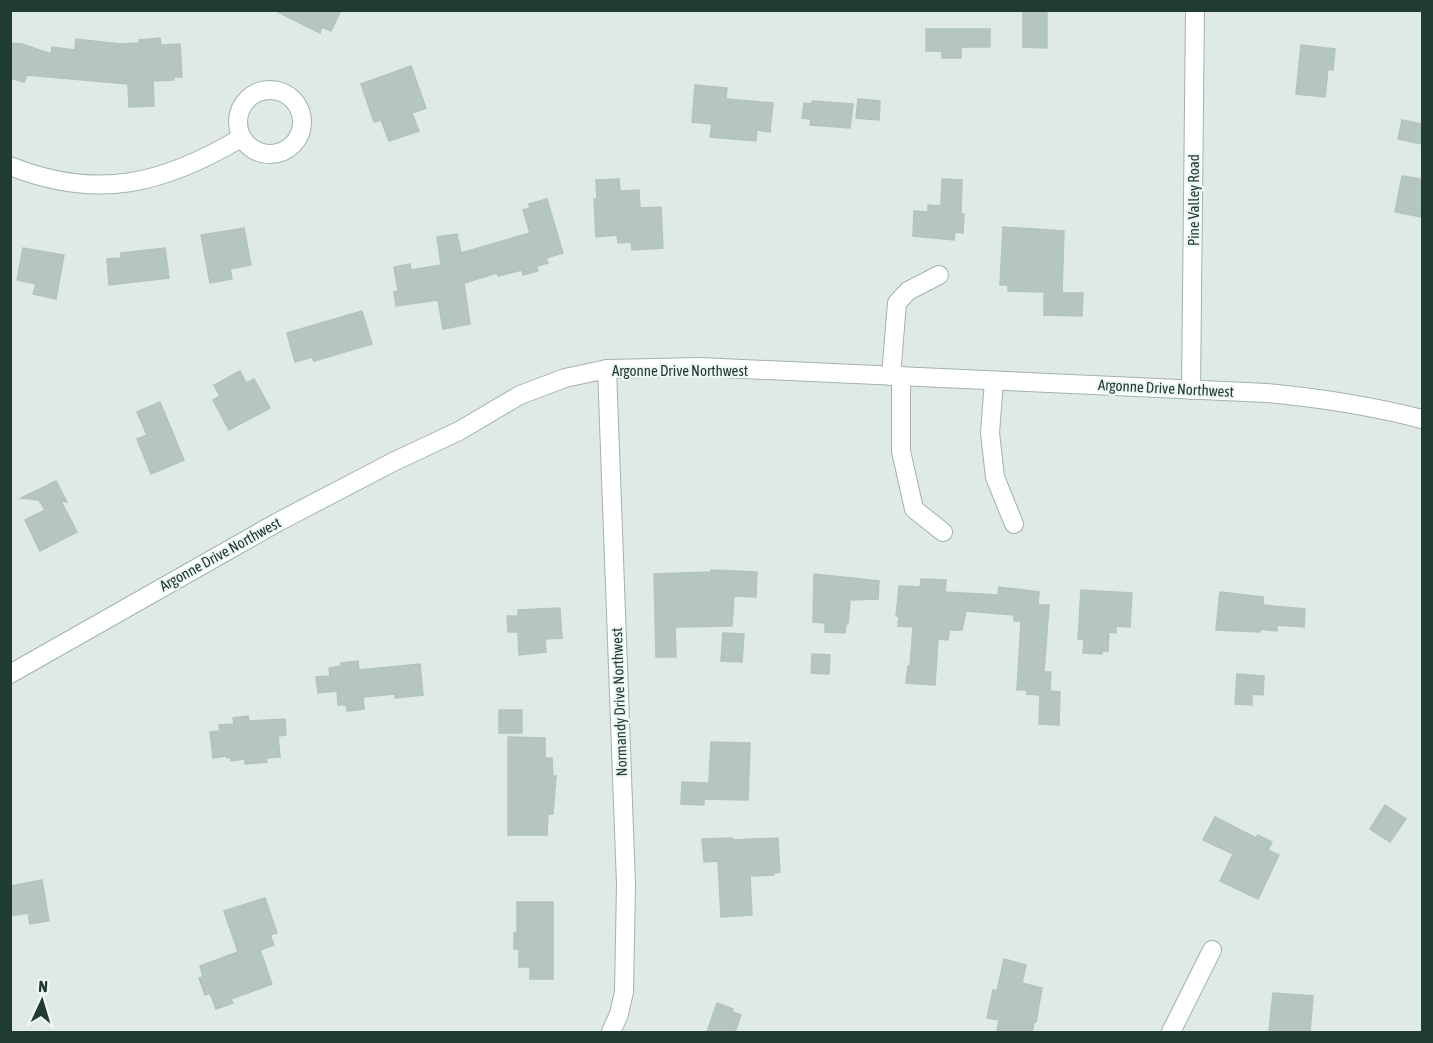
<svg xmlns="http://www.w3.org/2000/svg" width="1433" height="1043" font-family="'Asap Condensed',sans-serif">
	<style>
		.building { fill: #b5c5bf; stroke: #b2c4bd; stroke-width: 1.5 }
		.lines { fill: none; stroke-linecap: round; stroke-linejoin: round }
		.minor-casing { stroke: #a2b2ad; stroke-width: 20 }
		.minor { stroke: #fff; stroke-width: 18 }
		.labels { text-anchor: middle; dominant-baseline: central; stroke-width: 4.5; stroke-linejoin: round; paint-order: stroke }
		.street-label { font-size: 15px; fill: #203a34; stroke: #eff7f3 }
	</style>
	<rect width="100%" height="100%" fill="#dfeae6"/>
	<g class="building">
		<polygon points="274,10 341,10 331,31 322,27 320,33"/>
		<polygon points="1045,10 1045,13 1047,13 1047,48 1023,47 1023,11"/>
		<polygon points="926,29 990,29 990,47 961,47 961,58 942,58 942,51 926,51"/>
		<polygon points="160,38 161,45 180,44 182,77 174,77 174,80 153,81 154,106 129,107 128,84 27,75 24,82 10,78 10,43 22,44 51,54 52,47 75,50 76,39 120,44 140,43 139,40"/>
		<polygon points="1301,45 1335,49 1333,70 1328,69 1325,97 1296,94"/>
		<polygon points="411,66 426,108 412,113 419,131 389,141 381,120 374,122 361,84"/>
		<polygon points="695,85 727,88 726,99 773,103 770,132 757,130 756,141 710,137 712,124 692,122"/>
		<polygon points="858,99 880,101 879,120 856,118"/>
		<polygon points="812,101 853,104 850,128 810,125 811,119 802,118 804,103 812,104"/>
		<polygon points="1402,120 1422,124 1422,144 1398,139"/>
		<polygon points="1402,176 1420,179 1420,182 1422,183 1422,217 1395,212"/>
		<polygon points="619,179 620,191 639,190 640,208 661,207 663,248 632,250 631,242 618,243 617,235 596,237 594,199 597,199 596,180"/>
		<polygon points="942,179 962,180 961,214 964,214 963,233 955,232 954,240 913,236 914,211 928,212 928,205 941,206"/>
		<polygon points="547,199 563,253 546,258 548,263 537,266 538,271 523,275 522,270 498,276 497,273 464,283 470,324 443,329 438,300 396,306 394,292 398,291 394,267 410,264 411,270 441,265 437,237 457,234 461,253 530,233 523,210 530,208 529,204"/>
		<polygon points="1003,227 1064,231 1062,293 1083,293 1082,316 1044,315 1044,292 1008,291 1008,285 1000,285"/>
		<polygon points="244,228 251,265 230,269 232,279 210,283 201,235"/>
		<polygon points="23,248 64,255 56,299 33,294 36,284 17,280"/>
		<polygon points="165,248 169,278 109,285 107,259 121,258 121,253"/>
		<polygon points="362,311 372,344 314,361 312,357 295,362 287,333"/>
		<polygon points="240,371 246,383 254,379 270,408 229,430 213,400 220,396 214,385"/>
		<polygon points="160,402 184,460 151,474 137,439 147,435 137,412"/>
		<polygon points="56,481 67,502 61,501 77,532 40,551 25,520 45,510 39,500 21,498"/>
		<polygon points="711,570 757,572 756,597 734,596 732,626 675,627 676,657 656,657 654,574 711,572"/>
		<polygon points="814,574 879,581 878,599 850,600 848,624 846,624 845,633 825,632 825,623 813,622"/>
		<polygon points="921,579 946,580 945,592 998,595 999,587 1039,592 1038,605 1049,605 1044,672 1051,672 1050,691 1060,692 1059,725 1039,724 1040,695 1027,694 1027,690 1017,690 1021,621 1014,621 1014,615 966,611 962,630 949,630 948,640 938,639 935,685 906,683 908,666 910,666 913,627 898,626 899,616 896,616 899,586 920,587"/>
		<polygon points="1081,590 1132,593 1130,627 1116,626 1116,633 1109,632 1108,651 1102,651 1102,654 1083,653 1084,639 1078,639"/>
		<polygon points="1220,592 1263,597 1263,605 1305,609 1304,627 1277,625 1277,631 1260,629 1260,632 1216,630"/>
		<polygon points="560,608 562,638 545,639 546,652 519,655 518,632 508,632 507,616 518,616 518,610"/>
		<polygon points="723,633 744,634 742,662 721,661"/>
		<polygon points="812,654 830,655 829,674 811,673"/>
		<polygon points="358,661 359,670 420,664 423,695 395,698 395,694 363,697 364,709 347,711 346,705 338,705 337,691 318,693 316,677 330,676 329,668 341,666 341,663"/>
		<polygon points="1237,674 1264,676 1263,695 1252,694 1252,705 1235,704"/>
		<rect x="499" y="710" width="23" height="23"/>
		<polygon points="248,716 249,721 285,719 286,735 278,736 280,757 266,758 267,762 245,764 245,759 231,761 231,758 227,758 227,756 213,758 210,732 220,731 219,725 234,724 233,718"/>
		<polygon points="508,737 545,738 545,758 552,758 553,776 556,776 553,814 548,814 547,835 508,835"/>
		<polygon points="711,742 750,743 748,800 704,799 704,805 681,804 682,782 709,783"/>
		<polygon points="1385,805 1406,819 1390,842 1370,829"/>
		<polygon points="1215,817 1256,838 1258,835 1272,842 1268,850 1279,855 1258,899 1220,881 1233,854 1203,840"/>
		<polygon points="732,838 733,840 778,838 780,872 774,873 774,875 750,876 752,915 721,917 718,861 704,862 702,839"/>
		<polygon points="42,880 49,921 30,924 28,913 10,916 10,886"/>
		<polygon points="265,898 277,933 270,935 274,945 260,950 272,984 231,999 233,1003 216,1009 210,993 205,995 199,978 203,977 200,966 238,952 224,911"/>
		<polygon points="517,902 553,902 553,979 530,979 530,967 519,967 519,949 514,949 514,933 517,933"/>
		<polygon points="1004,959 1026,965 1022,983 1042,988 1036,1022 1034,1022 1032,1032 997,1031 999,1020 987,1018 993,990 997,991"/>
		<polygon points="1273,993 1313,996 1310,1032 1269,1032"/>
		<polygon points="717,1003 733,1009 732,1012 741,1015 735,1032 707,1032"/>
	</g>
	<g class="lines">
		<defs>
			<g id="minor">
				<circle cx="270" cy="122" r="32"/>
				<path d="M10,166C98,201 163,184 241,138"/>
				<polyline points="607,369 626,884 624,992 619,1014 611,1032"/>
				<polyline points="891,376 897,303 908,291 939,275"/>
				<polyline points="901,376 901,451 914,509 943,532"/>
				<polyline points="994,381 990,433 995,477 1014,524"/>
				<polyline points="1191,390 1195,10"/>
				<path d="M10,674L278,522L393,462L459,431L520,395L565,378L607,369L700,367L1267,393C1320,398 1371,406 1422,419"/>
				<polyline points="1171,1032 1212,950"/>
			</g>
		</defs>
		<use href="#minor" class="minor-casing"/>
		<use href="#minor" class="minor"/>
	</g>
	<g class="labels">
		<g class="street-label">
			<text transform="translate(1193 200) rotate(-90)">Pine Valley Road</text>
			<text x="680" y="370">Argonne Drive Northwest</text>
			<text transform="translate(1166 388) rotate(3)">Argonne Drive Northwest</text>
			<text transform="translate(220 554) rotate(-29)">Argonne Drive Northwest</text>
			<text transform="translate(619 702) rotate(-92)">Normandy Drive Northwest</text>
		</g>
	</g>
	<rect width="1433" height="1043" fill="none" stroke="#203a34" stroke-width="24"/>
	<g transform="translate(42 1001) rotate(4)" stroke="#eff7f3" stroke-width="4.5" paint-order="stroke">
	<path d="M0-4.5L10 22L0 15L-10 22Z" fill="#203a34"/>
	<text y="-9" font-size="16" font-weight="bold" text-anchor="middle" fill="#203a34">N</text>
	</g>
</svg>
